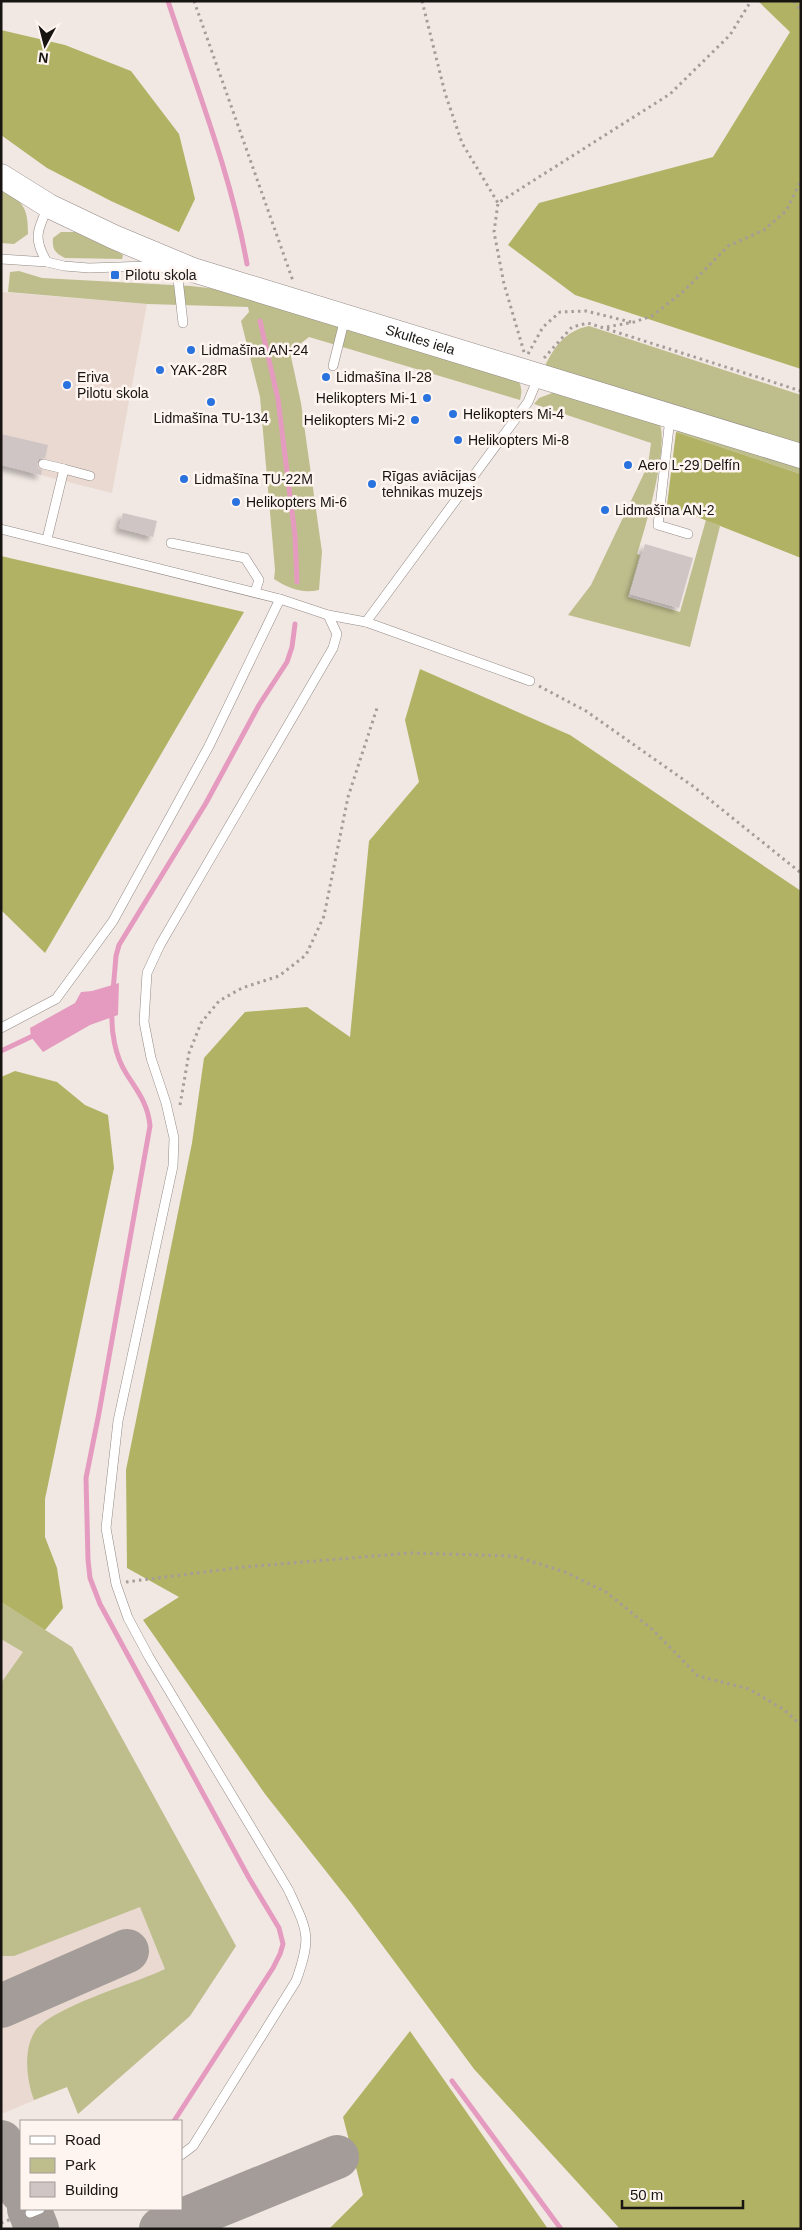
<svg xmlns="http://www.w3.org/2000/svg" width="802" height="2230" font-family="Arial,sans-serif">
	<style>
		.built { fill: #ead9d0 }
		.green { fill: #bebe8d }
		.forest { fill: #b2b265 }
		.water { fill: #e59bbf }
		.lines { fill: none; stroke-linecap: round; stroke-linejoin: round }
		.stream { stroke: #e59bbf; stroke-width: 5 }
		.taxiway { stroke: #a39c98; stroke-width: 44 }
		.building { fill: #d0c5c5; filter: url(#shadow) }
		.service-casing { stroke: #928985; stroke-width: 10 }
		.secondary-casing { stroke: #928985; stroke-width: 25 }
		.path { stroke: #a49d99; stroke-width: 3; stroke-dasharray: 2.5 4; stroke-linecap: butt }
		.service { stroke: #fff; stroke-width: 9 }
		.secondary { stroke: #fff; stroke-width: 24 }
		.poi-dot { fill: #2a72de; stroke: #fff5f0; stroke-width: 2 }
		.labels { text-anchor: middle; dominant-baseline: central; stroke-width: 5; stroke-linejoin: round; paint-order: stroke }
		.poi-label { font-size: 14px; fill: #171412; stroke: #fff5f0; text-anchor: start }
		.street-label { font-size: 14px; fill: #171412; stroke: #fff5f0 }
	</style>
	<defs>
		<filter id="shadow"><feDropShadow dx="-4.5" dy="4.5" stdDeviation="2.5" flood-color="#0004"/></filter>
	</defs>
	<rect width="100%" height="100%" fill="#f1e8e3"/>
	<g class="built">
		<polygon points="1,292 147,304 112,493 1,465"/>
		<polygon points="1,1602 72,1647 236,1946 190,2016 78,2114 67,2087 1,2114"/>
	</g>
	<g class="green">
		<path d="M1,187C23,203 28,206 28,234L14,244L1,243Z"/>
		<path d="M61,232H75L118,252L123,255L122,259L65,258C55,253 52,249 53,238Z"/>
		<path d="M19,271L42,278L191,286L225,290L518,380C522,387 522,392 520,400L309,337L290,352L301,403L322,552L319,590C302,594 288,588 274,579L275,570L260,397L241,321L249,312L248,307L147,304L8,292L10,272Z"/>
		<path d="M589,326L801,395V445L545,366C554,346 567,330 589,326Z"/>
		<path d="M555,392L659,422C670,444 645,529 637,554L640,555L628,597L680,612L706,520L720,526L690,647L568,615L591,585L648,465L651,443L534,404L539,398Z"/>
		<polygon points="681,429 801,465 801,474 676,432"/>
		<path d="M1,1602L72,1647L236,1946L190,2016L78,2114L67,2087L34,2100C27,2081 23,2052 34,2033C47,2008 137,1983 165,1969L140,1907L14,1956H1V1683L23,1652L1,1639Z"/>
	</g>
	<g class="forest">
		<polygon points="758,1 801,1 801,369 575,295 508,245 539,203 713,157 790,32"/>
		<polygon points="1,30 65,45 131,71 179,134 195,199 179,232 111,201 47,168 1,135"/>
		<polygon points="676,432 801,474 801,558 667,505"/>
		<polygon points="1,556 244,612 45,953 1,910"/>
		<polygon points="420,669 570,735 801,891 801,2229 620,2229 474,2069 351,1903 265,1794 143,1620 179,1597 127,1568 126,1470 192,1143 204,1058 245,1012 307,1007 350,1037 369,841 419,782 405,720"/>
		<polygon points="15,1071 57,1082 85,1105 108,1115 114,1168 45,1499 45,1537 57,1568 63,1608 45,1630 1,1602 1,1077"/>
		<polygon points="410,2031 548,2229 329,2229 363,2195 343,2117"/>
	</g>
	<polygon class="water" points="119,983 118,1015 90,1025 43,1052 31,1037 30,1028 75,1003 81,992 92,991"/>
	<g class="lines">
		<g class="stream">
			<path d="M168,1C196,87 231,174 247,264"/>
			<polyline points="260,321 278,399 295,536 297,582"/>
			<polyline points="113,991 116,956 119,945 206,803 259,705 287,662 292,647 295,624"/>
			<path d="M112,1012C111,1031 115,1056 126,1073C137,1091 148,1103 150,1126L99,1413L86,1478L88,1560L90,1578L100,1604L249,1878L279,1928L283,1944L280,1954L273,1968L174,2121"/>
			<polyline points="1,1051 37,1034"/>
			<polyline points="452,2081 561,2229"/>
		</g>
		<g class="taxiway">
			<polyline points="1,2006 127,1951"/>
			<polyline points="1,2142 21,2191"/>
			<polyline points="29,2209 37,2229"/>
			<polyline points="161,2229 337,2157"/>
		</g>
	</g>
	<g class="building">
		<polygon points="1,434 48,445 45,458 39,459 37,463 38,468 42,470 41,475 1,465"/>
		<polygon points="123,513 157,521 153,537 119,528"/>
		<polygon points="645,544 693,558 679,608 630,594"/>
	</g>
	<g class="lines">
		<defs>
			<g id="service">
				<polyline points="1,259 47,262 64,266 89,268 148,266 165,268"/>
				<path d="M47,262C33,239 37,230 48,207"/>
				<polyline points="177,270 183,323"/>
				<polyline points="333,366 345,318"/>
				<polyline points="670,418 658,525 688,534"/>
				<polyline points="43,464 64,469 47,539"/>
				<polyline points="64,469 90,476"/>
				<polyline points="1,529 280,599 328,615 366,622"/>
				<polyline points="171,543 245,558 259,580 255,592"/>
				<polyline points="530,681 366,622 528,402 538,378"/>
				<polyline points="1,1028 56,999 113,921 209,746 280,599"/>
				<path d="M181,2155L193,2146L296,1981C312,1936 308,1932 288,1889L149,1657L128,1618L116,1584L106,1528L118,1421L173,1166L174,1138L166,1103L151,1058L144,1022L147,973L160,945L333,648L337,634L328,615"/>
				<polyline points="30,2213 40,2209"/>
			</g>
			<g id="secondary">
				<path id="s1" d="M1,176L49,206L114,237L193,270L801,456"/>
			</g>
		</defs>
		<use href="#service" class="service-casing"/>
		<use href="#secondary" class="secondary-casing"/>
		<g class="path">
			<polyline points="194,1 293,281"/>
			<polyline points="422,1 445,93 462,143 498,203"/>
			<polyline points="794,1 801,11"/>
			<polyline points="607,327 634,322 652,316 684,291 728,246 764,230 786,211 801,181"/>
			<polyline points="524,352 504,284 494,232 498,203 670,94 730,35 751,1"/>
			<polyline points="528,354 543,327 560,312 586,311 631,322"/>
			<polyline points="544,358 572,327 588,323 801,391"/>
			<polyline points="539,686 586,711 694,787 801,873"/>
			<polyline points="180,1105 189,1053 201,1023 219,1001 242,988 279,976 306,955 324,916 348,797 378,705"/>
			<polyline points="126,1582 244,1567 410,1553 514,1556 565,1572 606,1592 653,1630 698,1676 749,1689 783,1709 801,1725"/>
			<polyline points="1,2223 19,2216"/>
		</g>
		<use href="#service" class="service"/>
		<use href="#secondary" class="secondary"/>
	</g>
	<g class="poi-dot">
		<rect x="110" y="270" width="10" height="10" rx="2.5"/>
		<circle cx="191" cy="350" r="5"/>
		<circle cx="160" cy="370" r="5"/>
		<circle cx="326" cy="377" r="5"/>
		<circle cx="67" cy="385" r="5"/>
		<circle cx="427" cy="398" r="5"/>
		<circle cx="211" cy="402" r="5"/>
		<circle cx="453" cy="414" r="5"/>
		<circle cx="415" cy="420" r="5"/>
		<circle cx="458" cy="440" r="5"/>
		<circle cx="628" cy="465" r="5"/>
		<circle cx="184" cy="479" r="5"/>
		<circle cx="372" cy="484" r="5"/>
		<circle cx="236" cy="502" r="5"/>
		<circle cx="605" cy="510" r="5"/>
	</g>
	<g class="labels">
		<g class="poi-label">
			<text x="125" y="275">Pilotu skola</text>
			<text x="201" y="350">Lidmašīna AN-24</text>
			<text x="170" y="370">YAK-28R</text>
			<text x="77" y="377">Eriva<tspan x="77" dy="16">Pilotu skola</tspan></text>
			<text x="336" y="377">Lidmašīna Il-28</text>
			<text x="417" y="398" text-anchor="end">Helikopters Mi-1</text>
			<text x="463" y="414">Helikopters Mi-4</text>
			<text x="211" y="418" text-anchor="middle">Lidmašīna TU-134</text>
			<text x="405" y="420" text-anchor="end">Helikopters Mi-2</text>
			<text x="468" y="440">Helikopters Mi-8</text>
			<text x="638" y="465">Aero L-29 Delfín</text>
			<text x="382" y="476">Rīgas aviācijas<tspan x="382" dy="16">tehnikas muzejs</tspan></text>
			<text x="194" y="479">Lidmašīna TU-22M</text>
			<text x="246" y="502">Helikopters Mi-6</text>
			<text x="615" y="510">Lidmašīna AN-2</text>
		</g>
		<g class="street-label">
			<text stroke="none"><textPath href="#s1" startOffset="452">Skultes iela</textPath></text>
		</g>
	</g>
	<rect width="802" height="2230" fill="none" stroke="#171412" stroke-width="5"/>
	<rect x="20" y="2120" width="162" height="90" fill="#fff5f0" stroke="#a29b97"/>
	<rect x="30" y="2136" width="25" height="8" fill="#ffffff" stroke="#a29b97"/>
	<text x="65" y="2145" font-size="15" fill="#171412">Road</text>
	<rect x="30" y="2158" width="25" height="15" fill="#bebe8d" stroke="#a29b97"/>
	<text x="65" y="2170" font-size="15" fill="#171412">Park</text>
	<rect x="30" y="2182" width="25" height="15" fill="#d0c5c5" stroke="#a29b97"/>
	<text x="65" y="2195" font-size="15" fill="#171412">Building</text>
	<g transform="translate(45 45) rotate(187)" stroke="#fff5f0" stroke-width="4" paint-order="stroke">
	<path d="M0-4L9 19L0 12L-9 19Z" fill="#171412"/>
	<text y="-8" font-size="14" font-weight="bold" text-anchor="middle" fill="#171412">N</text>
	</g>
	<path d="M622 2200v8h121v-8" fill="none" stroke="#171412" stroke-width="2.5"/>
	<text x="630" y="2200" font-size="15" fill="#171412" stroke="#fff5f0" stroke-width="4" paint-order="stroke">50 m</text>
</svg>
